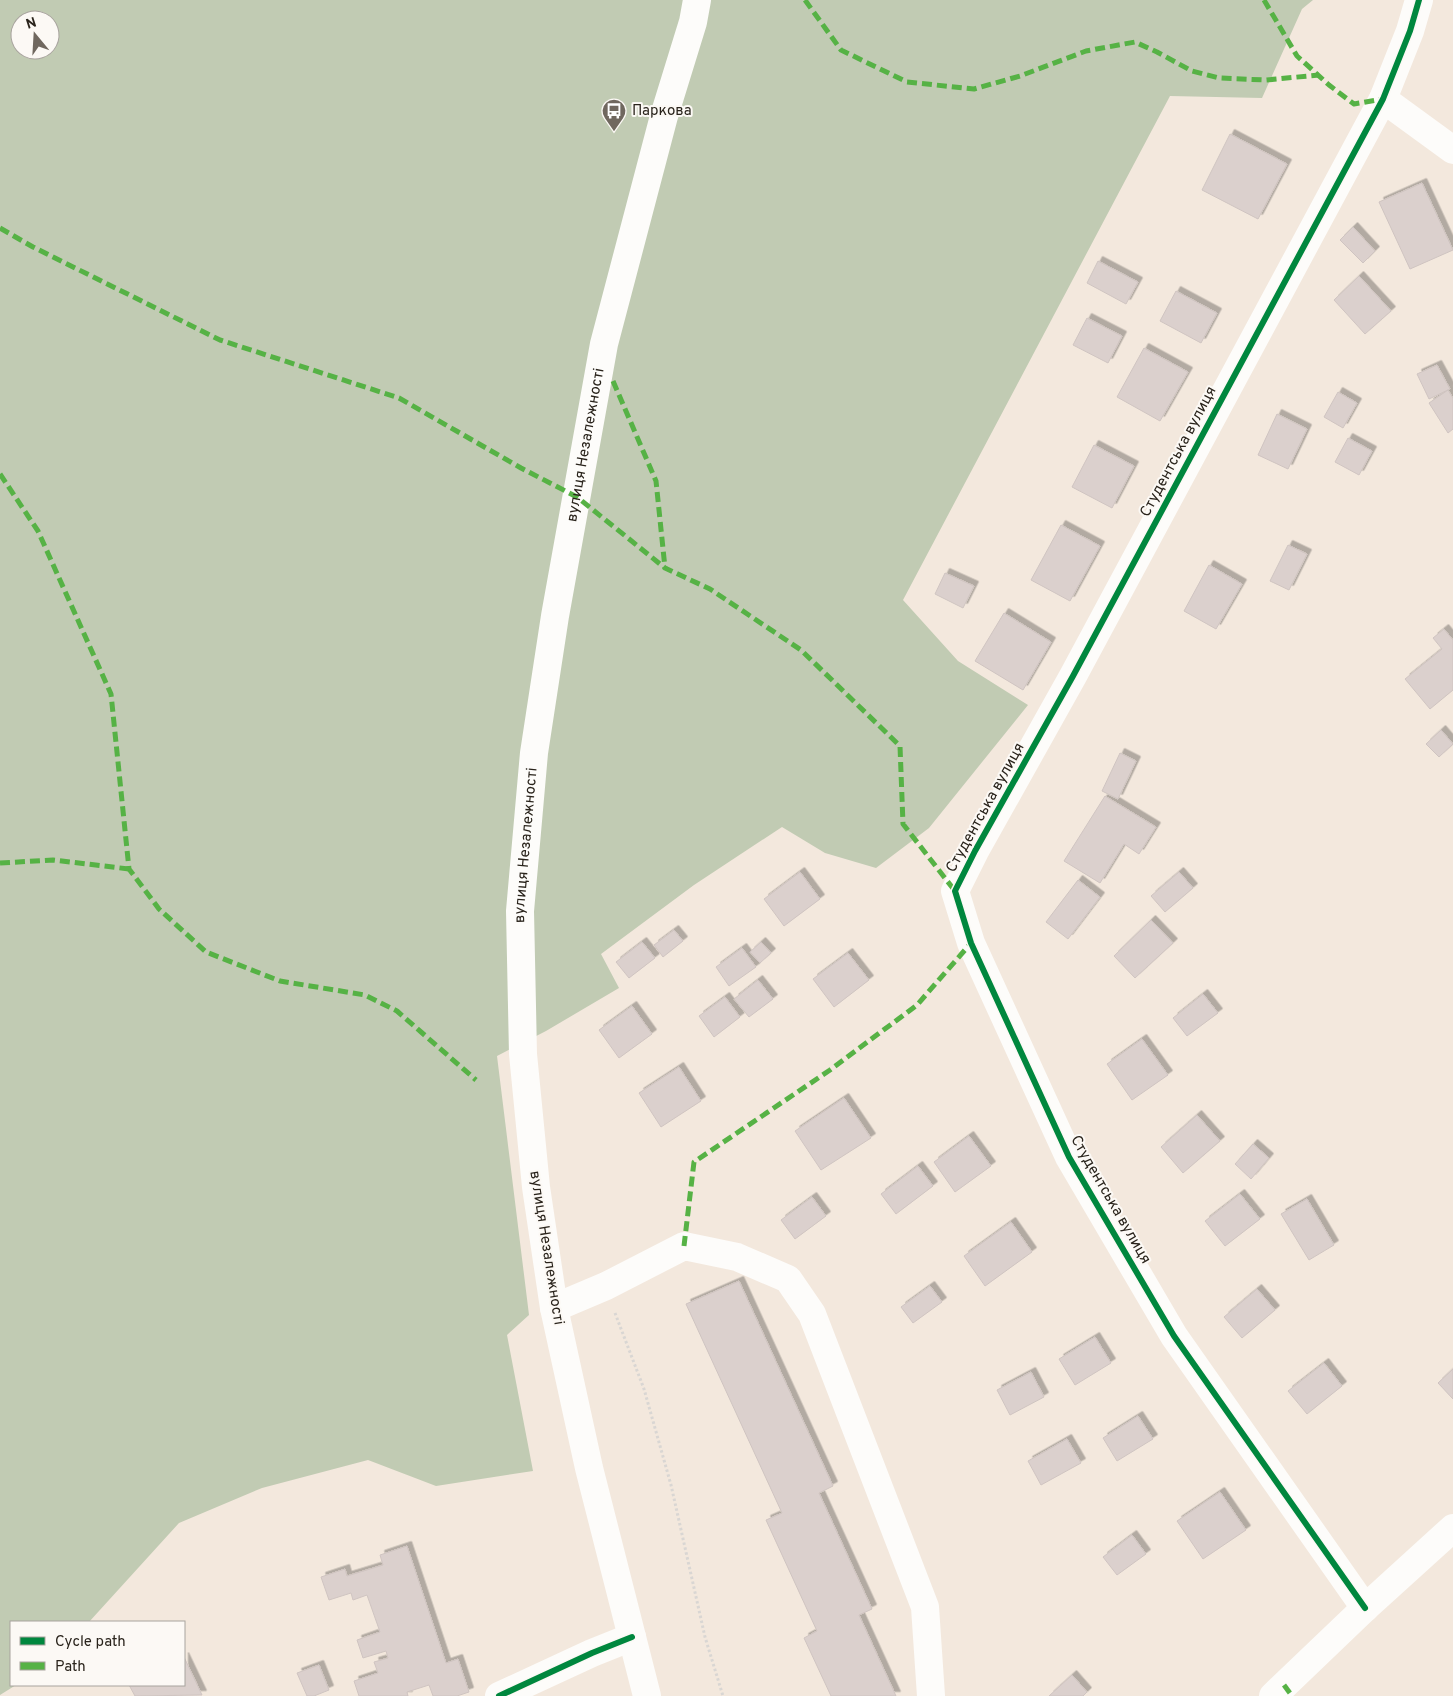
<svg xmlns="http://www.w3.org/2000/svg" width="1453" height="1696" font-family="Overpass,sans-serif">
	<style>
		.forest { fill: #c1cbb3; fill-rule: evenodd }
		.building { fill: #dbd0cd; stroke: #cfc4c1; filter: url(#shadow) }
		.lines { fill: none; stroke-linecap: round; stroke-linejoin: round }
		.path { stroke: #d9d6d3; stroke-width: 3; stroke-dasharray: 2.5 2.5; stroke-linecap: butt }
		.minor { stroke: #fdfcfa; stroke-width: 28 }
		.major { stroke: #fdfcfa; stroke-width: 28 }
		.quiet { stroke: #56b245; stroke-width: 5; stroke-dasharray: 10 5; stroke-linecap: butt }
		.cycleway-casing { stroke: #fcf9f5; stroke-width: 9 }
		.cycleway { stroke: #00873e; stroke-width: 6 }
		.labels { text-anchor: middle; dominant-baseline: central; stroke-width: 4; stroke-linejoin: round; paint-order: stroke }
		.poi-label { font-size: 15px; fill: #29231b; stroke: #fcf9f5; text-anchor: start }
		.street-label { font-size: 15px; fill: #29231b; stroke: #fcf9f5 }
	</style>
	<defs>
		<filter id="shadow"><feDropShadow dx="4.5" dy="-4.5" stdDeviation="0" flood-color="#0004"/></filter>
	</defs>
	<rect width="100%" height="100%" fill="#f3e8dd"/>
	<path class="forest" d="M0,0H1313L1302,9L1262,98L1170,96L903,600L958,661L1028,705L929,828L876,868L825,853L782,827L694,885L601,954L619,988L546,1031L497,1056L529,1315L507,1335L533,1471L436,1486L368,1460L262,1488L179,1523L89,1622H11V1685H16L0,1695ZM20,20H50V50H20Z"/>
	<g class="building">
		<polygon points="1230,134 1287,164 1258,219 1202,190"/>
		<polygon points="1422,183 1453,250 1410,269 1379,202"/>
		<polygon points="1353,227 1375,251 1363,263 1340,240"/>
		<polygon points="1098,261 1138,282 1126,304 1087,283"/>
		<polygon points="1359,276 1391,311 1365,334 1334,300"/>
		<polygon points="1176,291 1217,313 1201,343 1160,321"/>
		<polygon points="1087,318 1122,336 1108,363 1073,345"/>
		<polygon points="1144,348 1188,372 1160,421 1117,397"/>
		<polygon points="1437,365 1450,389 1429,399 1417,374"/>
		<polygon points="1448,390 1453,398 1453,429 1448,433 1429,403"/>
		<polygon points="1338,392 1357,403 1343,428 1324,417"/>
		<polygon points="1277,414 1307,429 1288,469 1258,455"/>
		<polygon points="1348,438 1372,451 1359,475 1335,462"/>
		<polygon points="1094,445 1134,466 1112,508 1072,487"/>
		<polygon points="1061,525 1100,546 1070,601 1031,580"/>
		<polygon points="1288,545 1307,554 1289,590 1270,581"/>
		<polygon points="1209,565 1242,584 1216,629 1184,611"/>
		<polygon points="945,573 974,586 963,608 935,594"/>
		<polygon points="1004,613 1051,642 1023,690 975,661"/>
		<polygon points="1444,629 1453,640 1453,690 1430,709 1405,679 1442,649 1433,638"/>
		<polygon points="1441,730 1453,744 1439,757 1426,744"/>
		<polygon points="1120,753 1136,761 1118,799 1102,791"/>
		<polygon points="1105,796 1156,827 1139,854 1124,844 1100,883 1064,861"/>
		<polygon points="800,872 820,899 784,926 764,899"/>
		<polygon points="1179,872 1193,888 1165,912 1151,896"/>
		<polygon points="1078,880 1100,897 1068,939 1046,922"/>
		<polygon points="1151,920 1173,943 1135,978 1114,956"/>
		<polygon points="674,930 683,941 663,957 654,945"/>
		<polygon points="642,942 655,958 629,978 616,962"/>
		<polygon points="761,942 771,953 760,963 750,952"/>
		<polygon points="742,948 756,967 729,986 716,967"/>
		<polygon points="848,953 869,980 834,1007 813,979"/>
		<polygon points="758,980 773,999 749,1017 734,999"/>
		<polygon points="1203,994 1218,1013 1187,1036 1173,1018"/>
		<polygon points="725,997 740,1017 714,1037 699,1016"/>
		<polygon points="632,1006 652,1034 619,1058 599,1030"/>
		<polygon points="1142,1039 1168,1075 1132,1100 1107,1064"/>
		<polygon points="679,1067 701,1101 661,1127 639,1093"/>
		<polygon points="844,1098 871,1138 821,1170 795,1131"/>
		<polygon points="1197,1115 1220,1141 1183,1173 1161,1147"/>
		<polygon points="969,1136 991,1166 955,1192 934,1162"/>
		<polygon points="1253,1144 1269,1158 1251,1179 1235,1164"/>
		<polygon points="918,1166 933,1186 896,1214 881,1194"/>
		<polygon points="1240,1194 1260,1219 1225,1246 1205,1221"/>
		<polygon points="812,1197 826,1216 795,1239 781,1220"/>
		<polygon points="1307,1199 1334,1245 1309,1260 1281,1214"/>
		<polygon points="1011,1222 1032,1252 985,1286 964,1256"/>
		<polygon points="739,1281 833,1486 819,1493 872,1609 859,1615 896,1696 831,1696 804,1638 817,1631 766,1520 782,1513 686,1304"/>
		<polygon points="930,1286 942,1302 913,1323 901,1307"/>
		<polygon points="1257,1289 1275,1310 1242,1338 1224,1317"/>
		<polygon points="1095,1337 1111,1363 1075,1385 1059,1359"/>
		<polygon points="1324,1363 1342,1386 1307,1414 1288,1391"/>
		<polygon points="1453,1369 1453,1399 1438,1383"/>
		<polygon points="1031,1372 1044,1397 1010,1415 997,1390"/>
		<polygon points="1138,1416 1153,1439 1117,1461 1103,1438"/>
		<polygon points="1067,1439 1081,1463 1041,1485 1028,1461"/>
		<polygon points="1220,1492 1246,1530 1203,1559 1177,1521"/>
		<polygon points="1132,1535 1146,1554 1117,1575 1103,1557"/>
		<polygon points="407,1546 446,1663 458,1659 469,1692 457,1696 433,1696 429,1685 407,1692 408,1696 359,1696 354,1681 378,1673 374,1662 388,1658 386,1651 363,1658 357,1640 380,1632 367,1595 353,1600 351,1593 329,1600 321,1577 345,1569 347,1576 383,1565 380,1555"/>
		<polygon points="184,1657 202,1695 135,1696 129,1685 184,1685"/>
		<polygon points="319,1665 329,1690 314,1696 307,1696 297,1673"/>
		<polygon points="1072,1675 1087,1692 1083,1696 1049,1696"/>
	</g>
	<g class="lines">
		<polyline class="path" points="615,1313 644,1389 671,1485 705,1637 723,1696"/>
		<g class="minor">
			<polyline points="1383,99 1453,150"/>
			<polyline points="554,1308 606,1286 684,1246 737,1257 788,1279 812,1314 925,1607 931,1696"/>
			<polyline points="1365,1608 1174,1336 1069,1157 971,943 955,891 975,851 1073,676 1383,99 1410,31 1419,0"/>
			<polyline points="499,1696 592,1653 632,1637"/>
			<polyline points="1273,1696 1365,1608 1453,1528"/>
		</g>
		<path class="major" id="s1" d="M647,1696L589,1468L554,1308L536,1187L523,1054L520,911L534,753L555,616L604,344L664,116L693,22L697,0"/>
		<g class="quiet">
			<polyline points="805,0 841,50 907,82 974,89 1020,76 1086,51 1135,42 1157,52 1192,71 1219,78 1266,80 1319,75"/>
			<polyline points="1264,0 1297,56 1329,85 1354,104 1383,99"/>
			<polyline points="0,228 33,247 220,340 399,398 521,468 577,497 665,568 710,589 801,650 900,746 903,824 955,891"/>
			<polyline points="613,381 656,481 665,568"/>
			<polyline points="0,474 38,531 111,694 129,869 159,909 206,952 280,981 365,995 397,1011 476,1080"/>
			<polyline points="0,863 53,860 129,869"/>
			<polyline points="684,1246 694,1162 830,1070 917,1005 971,943"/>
			<polyline points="1284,1685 1292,1696"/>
		</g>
		<defs>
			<g id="cycleway">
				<polyline points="1365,1608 1174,1336 1069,1157 971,943 955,891 975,851 1073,676 1383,99 1410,31 1419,0"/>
				<polyline points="499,1696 592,1653 632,1637"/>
			</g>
		</defs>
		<use href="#cycleway" class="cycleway-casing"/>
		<use href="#cycleway" class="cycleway"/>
	</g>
	<defs>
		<symbol id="bus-pin" viewBox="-11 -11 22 30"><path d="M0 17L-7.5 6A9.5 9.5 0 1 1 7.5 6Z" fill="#70685f" stroke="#fcf9f5"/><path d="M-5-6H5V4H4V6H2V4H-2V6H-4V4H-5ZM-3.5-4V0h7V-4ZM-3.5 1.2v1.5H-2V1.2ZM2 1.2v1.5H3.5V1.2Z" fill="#fff"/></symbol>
	</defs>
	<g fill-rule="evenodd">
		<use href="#bus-pin" x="600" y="97" width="28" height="38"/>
	</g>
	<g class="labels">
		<g class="poi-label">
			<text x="632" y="111">Паркова</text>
		</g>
		<g class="street-label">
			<text stroke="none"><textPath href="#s1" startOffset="1269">вулиця Незалежності</textPath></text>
			<text transform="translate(1179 452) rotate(-62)">Студентська вулиця</text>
			<text transform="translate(986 808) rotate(-61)">Студентська вулиця</text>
			<text stroke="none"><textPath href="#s1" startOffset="864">вулиця Незалежності</textPath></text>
			<text transform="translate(1110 1200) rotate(60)">Студентська вулиця</text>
			<text transform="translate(546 1248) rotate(81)">вулиця Незалежності</text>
		</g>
	</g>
	<rect x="10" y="1621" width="175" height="65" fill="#fcf9f5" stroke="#a8a39e"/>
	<rect x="20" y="1637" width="25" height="8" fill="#00873e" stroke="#a8a39e"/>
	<text x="55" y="1646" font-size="15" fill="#29231b">Cycle path</text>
	<rect x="20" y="1662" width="25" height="8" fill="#56b245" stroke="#a8a39e"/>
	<text x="55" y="1671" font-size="15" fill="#29231b">Path</text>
	<g transform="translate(35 35) rotate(342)"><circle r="24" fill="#fcf9f5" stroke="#a8a39e"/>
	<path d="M0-4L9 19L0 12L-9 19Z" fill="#70685f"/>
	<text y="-8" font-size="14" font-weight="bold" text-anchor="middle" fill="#29231b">N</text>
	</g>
</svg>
